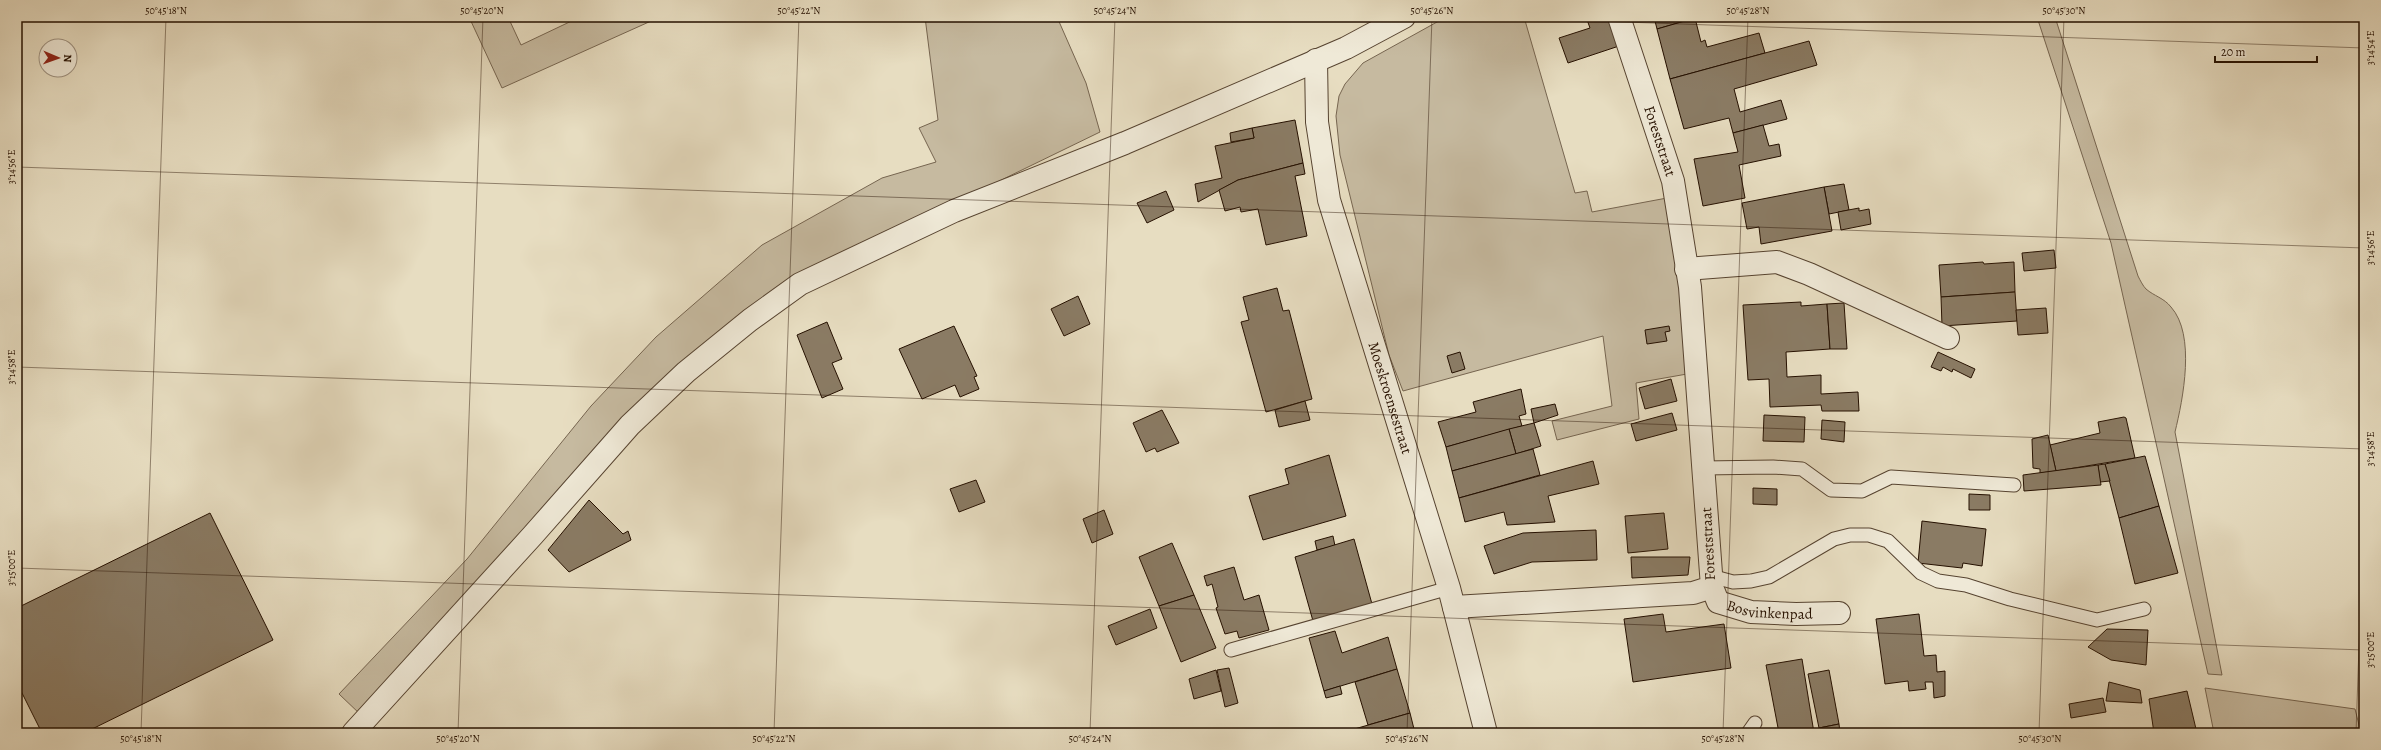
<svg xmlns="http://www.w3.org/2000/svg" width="2381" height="750" font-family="Alegreya,serif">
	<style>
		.green { fill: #c6baa0; stroke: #766550 }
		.building { fill: #8a7b64; stroke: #251000 }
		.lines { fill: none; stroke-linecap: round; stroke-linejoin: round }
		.service-casing { stroke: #564330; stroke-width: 15 }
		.minor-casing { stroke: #564330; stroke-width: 24 }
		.service { stroke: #efe9d7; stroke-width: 13 }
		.minor { stroke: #efe9d7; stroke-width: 22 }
		.ticks { fill: none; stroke: #251000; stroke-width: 1; stroke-opacity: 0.45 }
		.labels { text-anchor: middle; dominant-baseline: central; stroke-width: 3.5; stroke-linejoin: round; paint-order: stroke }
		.street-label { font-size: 15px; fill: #251000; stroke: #efe9d7 }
		.neatline { fill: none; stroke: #251000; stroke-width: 1.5 }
		.ticks-label { font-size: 10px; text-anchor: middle; fill: #251000 }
	</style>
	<rect width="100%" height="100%" fill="#e7ddc1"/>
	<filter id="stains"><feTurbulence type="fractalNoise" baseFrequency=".005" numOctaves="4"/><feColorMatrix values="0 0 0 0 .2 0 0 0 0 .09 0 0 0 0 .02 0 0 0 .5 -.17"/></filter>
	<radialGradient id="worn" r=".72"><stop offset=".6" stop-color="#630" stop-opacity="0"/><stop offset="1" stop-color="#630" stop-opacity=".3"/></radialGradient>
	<g class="green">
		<polygon points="469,17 508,17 521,45 580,17 660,17 502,88"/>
		<polygon points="925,17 1057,17 1086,83 1100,132 989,186 718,338 361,715 339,694 467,559 591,406 656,337 762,245 882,178 936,162 919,128 938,120"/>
		<polygon points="1446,17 1524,17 1575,193 1587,191 1592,212 1667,198 1679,284 1687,374 1636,383 1639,419 1557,440 1552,421 1612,406 1603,336 1403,391 1389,355 1340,155 1336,116 1339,96 1345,84 1363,63"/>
		<path d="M2037,17H2055L2138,276C2140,280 2143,286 2146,289C2154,296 2164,298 2171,307C2196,335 2183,399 2175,432L2222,675L2208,674L2111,243Z"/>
		<polygon points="2205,688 2355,709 2361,733 2214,733"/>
	</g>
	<g class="building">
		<polygon points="1586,17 1613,17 1622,45 1568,63 1559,38 1590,28"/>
		<polygon points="1654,17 1699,17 1657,29"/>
		<polygon points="1695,18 1701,42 1705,40 1707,47 1759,33 1765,53 1670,79 1657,29"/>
		<polygon points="1809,41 1817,65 1734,89 1740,112 1781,100 1787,119 1733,133 1729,118 1684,129 1670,79"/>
		<polygon points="1295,120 1303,163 1238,180 1198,202 1195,184 1222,178 1215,146 1254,138 1252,128"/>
		<polygon points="1763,125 1769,146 1779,144 1781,156 1739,165 1745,198 1703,206 1694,159 1738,152 1733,133"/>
		<polygon points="1252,128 1254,138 1231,142 1230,133"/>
		<polygon points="1303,163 1305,174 1295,176 1307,236 1266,245 1258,209 1241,212 1240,207 1225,211 1219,190 1238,180"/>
		<polygon points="1844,184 1849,210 1829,214 1824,187"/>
		<polygon points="1824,187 1832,231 1761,244 1759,227 1747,229 1742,203"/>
		<polygon points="1166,191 1174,210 1147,223 1137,203"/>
		<polygon points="1859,208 1859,211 1869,209 1871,224 1841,230 1838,212"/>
		<polygon points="2054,250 2056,268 2024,271 2022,253"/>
		<polygon points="1983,262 1984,264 2014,262 2015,292 1941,297 1939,265"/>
		<polygon points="1277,288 1283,311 1289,310 1312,399 1266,412 1241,322 1249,320 1243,297"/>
		<polygon points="2015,292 2017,321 1942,326 1941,297"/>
		<polygon points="1078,296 1090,324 1064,336 1051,309"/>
		<polygon points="1801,302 1801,306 1827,304 1830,349 1786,352 1787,377 1821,375 1821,394 1858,392 1859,411 1822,411 1821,405 1770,407 1769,379 1748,380 1743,305"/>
		<polygon points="1844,303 1847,349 1830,349 1827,304"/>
		<polygon points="2046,308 2048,333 2018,335 2016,310"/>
		<polygon points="827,322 842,359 832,363 843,389 822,398 797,335"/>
		<polygon points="954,326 977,376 974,377 979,389 960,397 955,385 922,399 899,349"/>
		<polygon points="1669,326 1670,331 1665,332 1667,341 1647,344 1645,330"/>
		<polygon points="1460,352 1465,369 1452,373 1447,356"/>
		<polygon points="1938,352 1975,369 1971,378 1953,369 1952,372 1943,367 1941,371 1931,367"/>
		<polygon points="1671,379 1677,401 1645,409 1639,388"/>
		<polygon points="1521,389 1526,414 1519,416 1522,426 1446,447 1438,422 1476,412 1473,402"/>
		<polygon points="1305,401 1310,420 1279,427 1275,410"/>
		<polygon points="1555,404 1558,415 1534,423 1531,409"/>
		<polygon points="1162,410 1179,443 1157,452 1155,448 1146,452 1133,423"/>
		<polygon points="1672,413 1677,430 1636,441 1631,424"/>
		<polygon points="1764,415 1805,417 1804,442 1763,441"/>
		<polygon points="2124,417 2126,418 2135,458 2056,471 2050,445 2100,433 2098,422"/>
		<polygon points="1822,420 1845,422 1844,442 1821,439"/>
		<polygon points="1534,423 1541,446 1516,454 1509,429"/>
		<polygon points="1509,429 1516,454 1452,471 1446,447"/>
		<polygon points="2048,435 2056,471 2040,473 2040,469 2033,468 2032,439"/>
		<polygon points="1533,449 1540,475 1459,498 1452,471"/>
		<polygon points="1329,455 1346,516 1263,540 1249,496 1289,484 1285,469"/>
		<polygon points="2145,456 2159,506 2119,518 2105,464"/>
		<polygon points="1593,461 1599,484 1548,496 1555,522 1507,525 1504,512 1465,522 1459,498"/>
		<polygon points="2105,464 2110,481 2100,482 2098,465"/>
		<polygon points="2098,465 2101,485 2024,491 2023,475"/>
		<polygon points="976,480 985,502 959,512 950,489"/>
		<polygon points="1753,488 1777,489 1777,505 1753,504"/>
		<polygon points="1969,494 1990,495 1990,510 1969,510"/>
		<polygon points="589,500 623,534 628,531 631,540 569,572 548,550"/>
		<polygon points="2159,506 2178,573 2135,584 2119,518"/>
		<polygon points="1104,510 1113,534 1092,543 1083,519"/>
		<polygon points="210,513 273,640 84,733 42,733 17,683 17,608"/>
		<polygon points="1664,513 1668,549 1628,553 1625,516"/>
		<polygon points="1922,521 1986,529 1982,566 1963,563 1962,568 1918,563"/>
		<polygon points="1596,530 1597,560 1532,562 1494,574 1484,546 1523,533"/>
		<polygon points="1333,536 1335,546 1317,550 1315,541"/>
		<polygon points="1354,539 1372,604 1313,621 1295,557"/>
		<polygon points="1172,543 1194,595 1159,606 1139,557"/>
		<polygon points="1631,557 1690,557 1688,575 1632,578"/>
		<polygon points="1234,567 1244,600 1259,595 1269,630 1239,638 1237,631 1225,634 1216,608 1218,607 1212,584 1207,586 1204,576"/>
		<polygon points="1194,595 1216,648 1181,662 1159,606"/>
		<polygon points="1150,609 1157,628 1116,645 1108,626"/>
		<polygon points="1663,614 1666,632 1724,624 1731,668 1633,682 1624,619"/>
		<polygon points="1919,614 1924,656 1936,655 1937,672 1945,671 1945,696 1934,698 1933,682 1925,682 1926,689 1909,691 1908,681 1885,684 1876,619"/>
		<polygon points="2107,629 2148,630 2146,665 2111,660 2088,647"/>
		<polygon points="1335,631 1342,653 1388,637 1397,669 1324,691 1309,638"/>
		<polygon points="1802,659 1814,733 1779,733 1766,665"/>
		<polygon points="1229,668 1238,703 1225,707 1217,670"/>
		<polygon points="1397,669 1410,713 1368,725 1355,682"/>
		<polygon points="1216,670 1221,691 1194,699 1189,679"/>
		<polygon points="1829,670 1839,724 1819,728 1808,674"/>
		<polygon points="2109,682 2140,690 2142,703 2106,701"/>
		<polygon points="1340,686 1342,694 1326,698 1324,691"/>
		<polygon points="2187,691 2196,729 2194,731 2191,733 2154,733 2149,699"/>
		<polygon points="2103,698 2106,712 2071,718 2069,704"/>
		<polygon points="1410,713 1415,733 1352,733 1351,730"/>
		<polygon points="1839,724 1840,733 1820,733 1819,728"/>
	</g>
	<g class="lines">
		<defs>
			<g id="service">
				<polyline points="1703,468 1773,467 1802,469 1831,490 1862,491 1891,477 2014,485"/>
				<polyline points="1711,576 1733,582 1751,581 1769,577 1834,539 1850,535 1869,535 1888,541 1921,573 1938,581 1966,585 2010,599 2097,620 2144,609"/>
				<polyline points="1231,650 1449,588"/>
				<polyline points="1748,733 1755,723"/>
			</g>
			<g id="minor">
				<path id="s1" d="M1316,60L1317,122L1329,200L1449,588L1486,733"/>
				<polyline points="1686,269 1777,262 1809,274 1948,338"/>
				<path id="s2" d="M1712,587L1718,602L1751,612L1796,614L1839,613"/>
				<polyline points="1454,607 1693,593 1712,587 1690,287 1673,181 1619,17"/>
				<polyline points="353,733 533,535 630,425 686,372 750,320 800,284 954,211 1125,143 1346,48 1404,17"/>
			</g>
		</defs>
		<use href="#service" class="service-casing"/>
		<use href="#minor" class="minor-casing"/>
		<use href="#service" class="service"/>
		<use href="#minor" class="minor"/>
	</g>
	<path class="ticks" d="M1482,17L2364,48M17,167L2364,248M17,367L2364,449M17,568L2364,650M141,733L166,17M458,733L483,17M774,733L799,17M1090,733L1115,17M1407,733L1432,17M1723,733L1748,17M2039,733L2064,17M2356,733L2364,501"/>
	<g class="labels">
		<g class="street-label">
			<text transform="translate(1660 141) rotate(72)">Foreststraat</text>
			<text stroke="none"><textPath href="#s1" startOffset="348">Moeskroensestraat</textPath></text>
			<text transform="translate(1708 544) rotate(-93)">Foreststraat</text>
			<text stroke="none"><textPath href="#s2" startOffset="69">Bosvinkenpad</textPath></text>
		</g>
	</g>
	<rect width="2381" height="750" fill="none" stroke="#e7ddc1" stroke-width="44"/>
	<g transform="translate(58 58) rotate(92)"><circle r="19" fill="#efe9d7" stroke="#9e9281"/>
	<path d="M0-3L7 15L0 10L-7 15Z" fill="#8f2418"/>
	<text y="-6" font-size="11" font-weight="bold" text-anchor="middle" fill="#251000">N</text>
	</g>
	<path d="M2215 56v6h102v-6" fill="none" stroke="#251000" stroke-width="2"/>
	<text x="2221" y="56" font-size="12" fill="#251000" stroke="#efe9d7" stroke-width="3" paint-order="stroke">20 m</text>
	<rect x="22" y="22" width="2337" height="706" class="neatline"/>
	<g class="ticks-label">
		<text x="166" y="14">50°45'18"N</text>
		<text x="482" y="14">50°45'20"N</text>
		<text x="799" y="14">50°45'22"N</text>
		<text x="1115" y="14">50°45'24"N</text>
		<text x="1432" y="14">50°45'26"N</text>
		<text x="1748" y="14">50°45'28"N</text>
		<text x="2064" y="14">50°45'30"N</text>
		<text transform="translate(2370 48) rotate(-90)" y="4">3°14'54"E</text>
		<text transform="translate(11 167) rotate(-90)" y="4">3°14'56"E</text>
		<text transform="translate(2370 248) rotate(-90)" y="4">3°14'56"E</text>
		<text transform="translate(11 367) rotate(-90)" y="4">3°14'58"E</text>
		<text transform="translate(2370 449) rotate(-90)" y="4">3°14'58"E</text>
		<text transform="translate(11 568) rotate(-90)" y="4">3°15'00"E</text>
		<text transform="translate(2370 650) rotate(-90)" y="4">3°15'00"E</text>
		<text x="141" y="742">50°45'18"N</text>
		<text x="458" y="742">50°45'20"N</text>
		<text x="774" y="742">50°45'22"N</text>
		<text x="1090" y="742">50°45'24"N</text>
		<text x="1407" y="742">50°45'26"N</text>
		<text x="1723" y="742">50°45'28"N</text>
		<text x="2040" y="742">50°45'30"N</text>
	</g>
	<rect width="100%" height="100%" filter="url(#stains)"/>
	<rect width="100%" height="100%" fill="url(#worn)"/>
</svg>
